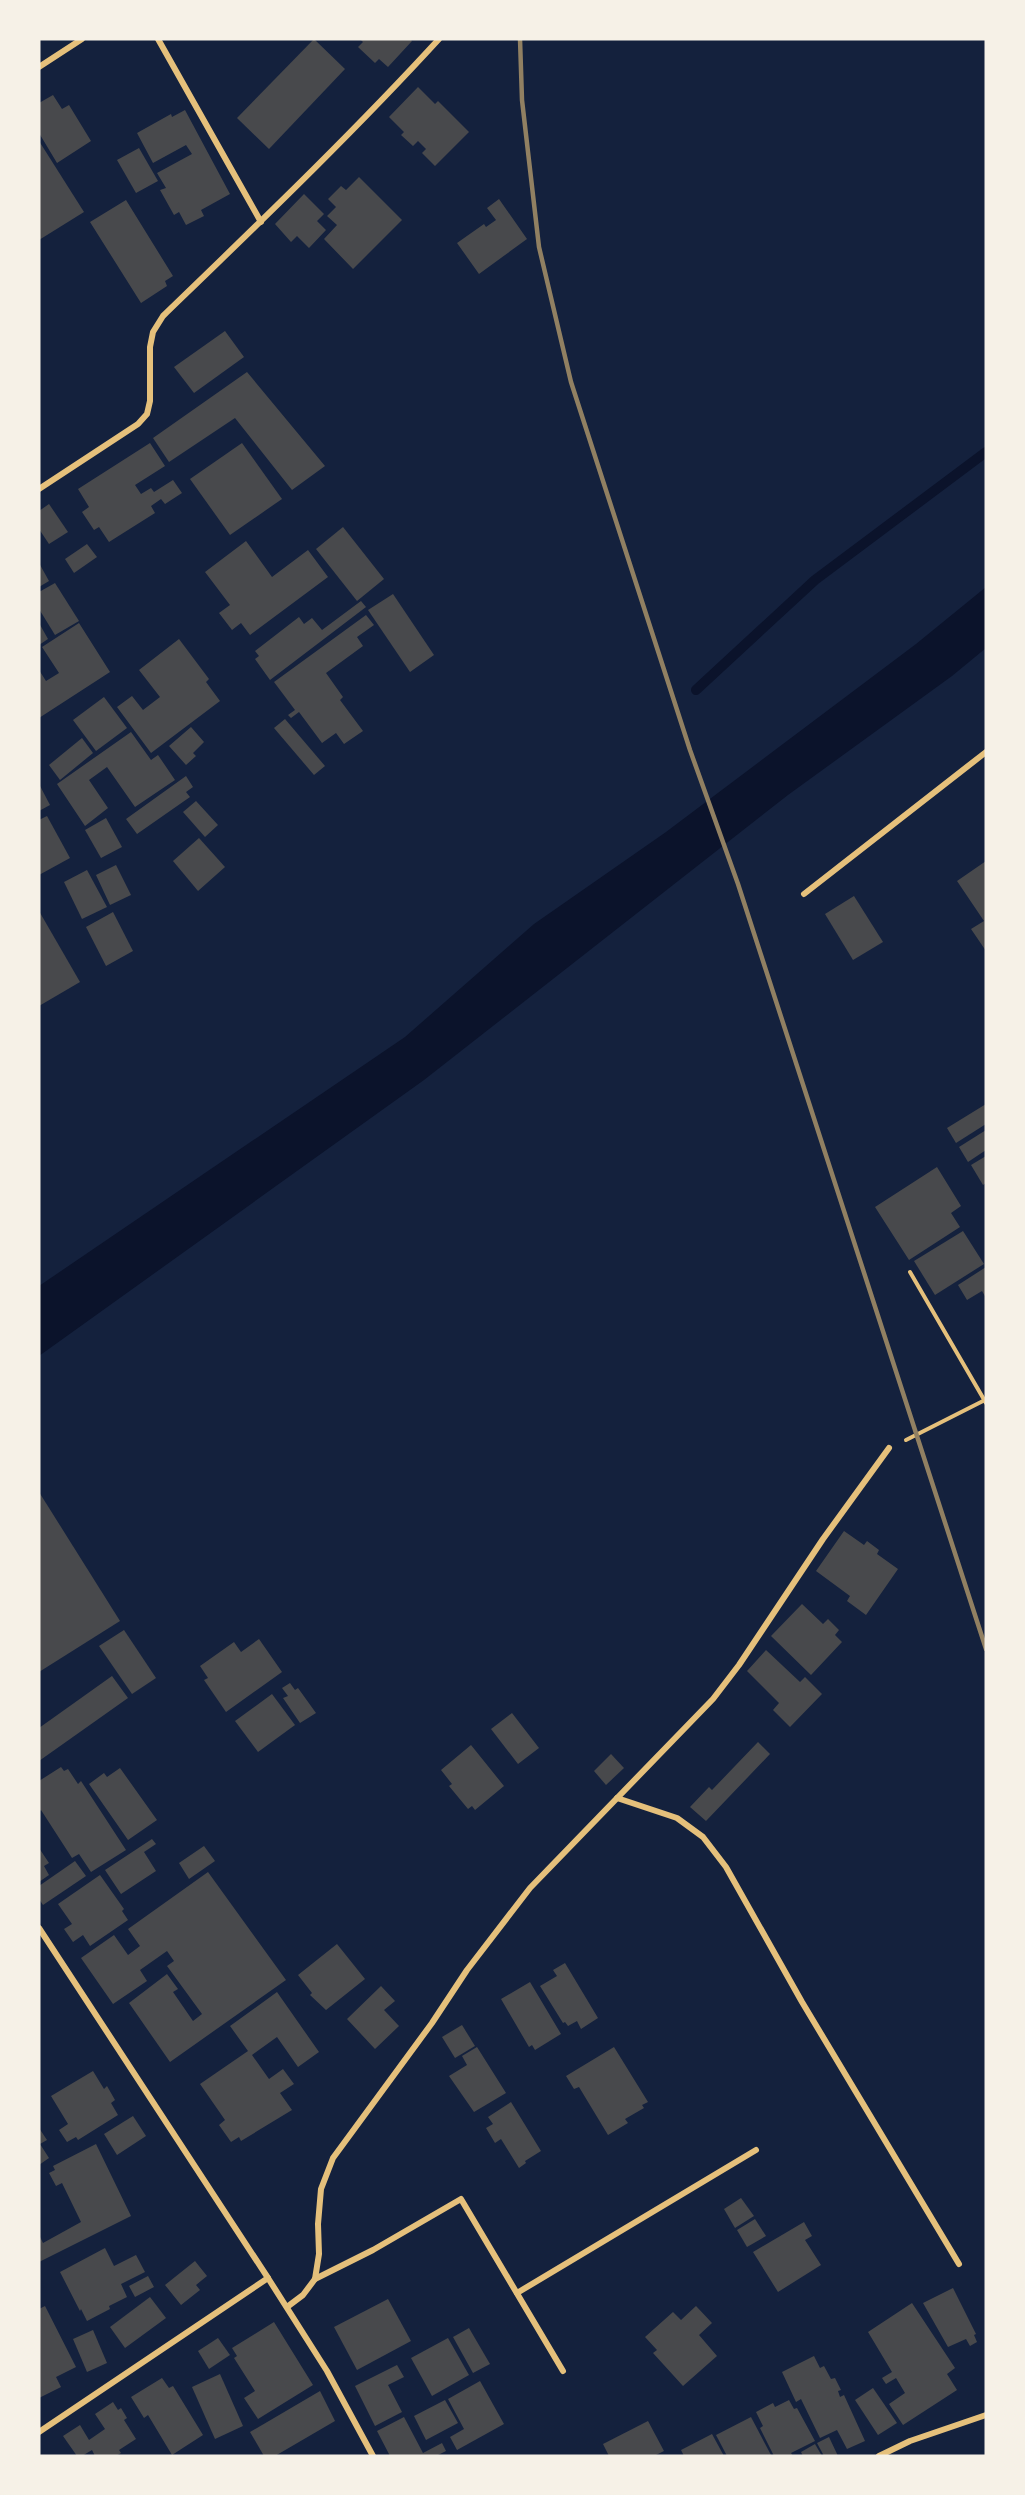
<svg xmlns="http://www.w3.org/2000/svg" width="1025" height="2495" font-family="'Open Sans',sans-serif">
	<style>
		.water { fill: #0b132b }
		.lines { fill: none; stroke-linecap: round; stroke-linejoin: round }
		.stream { stroke: #0b132b; stroke-width: 10 }
		.building { fill: #48494c }
		.path { stroke: #e5c07b; stroke-width: 4 }
		.minor { stroke: #e5c07b; stroke-width: 6 }
		.rail { stroke: #918062; stroke-width: 4.5 }
	</style>
	<rect width="100%" height="100%" fill="#14213d"/>
	<polygon class="water" points="986,587 986,648 952,676 788,795 424,1080 39,1356 39,1286 405,1037 534,924 666,832 916,644"/>
	<g class="lines">
		<polyline class="stream" points="696,690 815,580 986,452"/>
	</g>
	<g class="building">
		<polygon points="314,39 345,69 269,149 237,118"/>
		<polygon points="360,39 410,39 412,41 388,67 379,59 375,63 358,47 363,42"/>
		<polygon points="418,87 435,104 438,101 469,132 435,166 422,153 426,149 418,141 413,146 401,135 404,132 389,117"/>
		<polygon points="53,95 62,109 69,105 91,141 57,163 39,133 39,103"/>
		<polygon points="185,110 230,194 201,210 204,216 186,225 179,212 174,215 160,190 166,188 157,173 192,154 186,145 153,163 137,133 171,114 172,117"/>
		<polygon points="39,141 84,212 39,240"/>
		<polygon points="139,148 158,181 136,193 117,160"/>
		<polygon points="359,177 402,220 353,269 324,239 337,225 327,216 336,207 328,199 341,186 346,190"/>
		<polygon points="304,194 324,214 317,221 326,230 309,248 297,236 291,242 275,224"/>
		<polygon points="499,199 527,239 479,274 457,243 484,224 486,227 496,220 487,208"/>
		<polygon points="126,200 173,276 165,281 167,286 141,303 90,222"/>
		<polygon points="225,331 244,357 194,393 174,367"/>
		<polygon points="247,372 325,466 292,490 235,418 169,462 153,438"/>
		<polygon points="150,443 165,466 135,485 141,494 151,488 154,492 173,480 182,493 165,504 161,499 151,506 155,513 109,542 99,527 94,530 82,512 89,507 78,489"/>
		<polygon points="242,443 282,499 230,535 190,479"/>
		<polygon points="49,504 68,532 49,544 39,529 39,511"/>
		<polygon points="343,527 384,579 357,601 316,549"/>
		<polygon points="246,541 272,577 308,550 328,577 250,635 241,623 232,630 219,613 230,605 205,572"/>
		<polygon points="87,544 97,557 74,573 65,559"/>
		<polygon points="39,563 49,581 39,587"/>
		<polygon points="55,583 79,621 55,635 39,609 39,592"/>
		<polygon points="393,594 434,655 410,672 368,610"/>
		<polygon points="361,601 366,607 270,680 255,659 259,656 255,651 299,617 304,624 312,618 322,630"/>
		<polygon points="366,615 374,625 357,637 363,646 326,673 343,697 340,700 363,731 344,744 336,733 322,743 299,712 291,718 288,715 295,710 274,682"/>
		<polygon points="39,623 48,639 39,645"/>
		<polygon points="79,623 110,672 39,718 39,670 46,681 59,673 42,647"/>
		<polygon points="179,639 209,679 206,682 220,701 151,753 117,707 132,696 143,710 160,697 139,670"/>
		<polygon points="104,697 127,728 96,751 73,720"/>
		<polygon points="285,719 325,766 314,775 274,728"/>
		<polygon points="191,727 204,742 193,753 196,756 186,765 169,746"/>
		<polygon points="131,732 151,760 158,755 175,780 135,807 107,767 89,780 108,808 85,826 57,784"/>
		<polygon points="82,738 93,753 60,780 49,765"/>
		<polygon points="186,776 193,787 186,792 190,797 137,834 126,819"/>
		<polygon points="39,784 50,805 39,811"/>
		<polygon points="196,801 218,825 205,837 183,812"/>
		<polygon points="47,816 70,858 39,875 39,820"/>
		<polygon points="106,818 122,847 101,858 85,830"/>
		<polygon points="199,838 225,867 198,891 173,861"/>
		<polygon points="986,861 986,951 971,929 984,921 957,881"/>
		<polygon points="116,865 131,895 110,905 96,875"/>
		<polygon points="87,870 107,907 82,919 64,882"/>
		<polygon points="854,896 883,942 853,960 825,914"/>
		<polygon points="39,911 80,982 39,1006"/>
		<polygon points="113,912 133,951 106,966 86,927"/>
		<polygon points="986,1104 986,1124 956,1143 947,1128"/>
		<polygon points="986,1130 986,1150 968,1162 959,1147"/>
		<polygon points="986,1156 986,1183 983,1185 971,1165"/>
		<polygon points="937,1167 961,1206 951,1213 960,1227 909,1260 875,1207"/>
		<polygon points="963,1231 984,1264 935,1295 914,1261"/>
		<polygon points="986,1267 986,1298 982,1291 967,1300 958,1285"/>
		<polygon points="39,1492 120,1621 39,1672"/>
		<polygon points="844,1531 864,1545 867,1541 879,1550 877,1554 898,1569 866,1615 847,1601 850,1596 816,1571"/>
		<polygon points="802,1604 823,1624 828,1619 839,1630 835,1635 842,1642 811,1675 771,1636"/>
		<polygon points="124,1630 156,1678 132,1694 99,1646"/>
		<polygon points="259,1639 282,1672 226,1712 204,1680 208,1678 200,1666 234,1642 241,1652"/>
		<polygon points="766,1650 800,1682 805,1677 822,1694 790,1727 773,1710 779,1703 747,1671"/>
		<polygon points="112,1676 128,1698 39,1761 39,1728"/>
		<polygon points="290,1683 295,1690 298,1688 316,1713 300,1723 283,1698 288,1696 282,1688"/>
		<polygon points="272,1694 295,1725 258,1752 235,1721"/>
		<polygon points="512,1713 539,1748 518,1764 491,1729"/>
		<polygon points="758,1742 770,1754 706,1821 690,1807 709,1787 712,1790"/>
		<polygon points="471,1745 504,1786 475,1810 472,1806 468,1809 449,1786 452,1784 441,1770"/>
		<polygon points="611,1754 624,1768 606,1785 594,1771"/>
		<polygon points="61,1767 64,1771 68,1769 78,1784 81,1781 126,1850 91,1872 79,1854 72,1858 41,1810 39,1812 39,1781"/>
		<polygon points="120,1768 157,1820 128,1840 89,1784 104,1773 107,1777"/>
		<polygon points="152,1839 156,1844 144,1852 156,1871 121,1894 105,1870"/>
		<polygon points="204,1846 215,1861 189,1879 179,1863"/>
		<polygon points="39,1848 49,1863 44,1866 49,1875 39,1882"/>
		<polygon points="75,1861 86,1876 43,1905 39,1899 39,1886"/>
		<polygon points="208,1872 286,1980 170,2062 129,2003 167,1974 178,1989 173,1992 193,2021 202,2014 167,1966 174,1961 167,1951 140,1970 147,1981 113,2004 81,1958 114,1935 128,1955 140,1946 128,1929"/>
		<polygon points="100,1875 124,1909 122,1911 128,1920 90,1946 83,1935 73,1942 64,1929 72,1924 58,1904"/>
		<polygon points="337,1944 365,1979 326,2010 310,1995 312,1993 298,1975"/>
		<polygon points="565,1963 598,2018 581,2029 577,2021 568,2026 565,2022 563,2023 540,1986 557,1976 553,1970"/>
		<polygon points="530,1982 561,2034 535,2050 532,2045 529,2047 501,1999"/>
		<polygon points="381,1986 395,2001 384,2010 399,2026 375,2049 347,2019"/>
		<polygon points="277,1992 319,2052 298,2067 277,2037 252,2055 269,2079 283,2069 294,2084 280,2093 292,2110 241,2141 239,2137 231,2142 219,2125 225,2120 200,2084 248,2051 230,2026"/>
		<polygon points="462,2025 475,2046 455,2058 442,2037"/>
		<polygon points="477,2047 506,2093 474,2112 449,2076 467,2065 462,2056"/>
		<polygon points="614,2047 648,2102 642,2105 644,2108 625,2119 628,2123 608,2135 579,2087 574,2089 566,2076"/>
		<polygon points="93,2071 104,2089 107,2086 115,2100 111,2103 118,2115 78,2140 76,2137 67,2142 59,2130 68,2124 51,2096"/>
		<polygon points="511,2102 541,2151 525,2161 526,2163 519,2168 501,2139 495,2143 486,2128 493,2124 488,2117"/>
		<polygon points="133,2116 146,2136 117,2155 104,2134"/>
		<polygon points="39,2128 47,2140 40,2144 49,2158 39,2165"/>
		<polygon points="96,2144 131,2216 39,2262 39,2235 43,2243 81,2222 62,2183 56,2186 49,2173 55,2170 53,2166"/>
		<polygon points="741,2198 754,2216 735,2228 724,2209"/>
		<polygon points="755,2219 766,2236 747,2247 737,2230"/>
		<polygon points="804,2222 812,2236 805,2240 821,2265 778,2292 753,2252"/>
		<polygon points="105,2248 114,2266 136,2255 145,2272 121,2284 127,2297 109,2306 110,2309 87,2321 81,2309 80,2311 60,2272"/>
		<polygon points="195,2261 207,2276 196,2285 200,2290 181,2305 165,2285"/>
		<polygon points="148,2276 154,2287 135,2297 129,2286"/>
		<polygon points="953,2288 976,2334 974,2335 977,2342 970,2346 966,2339 948,2347 923,2303"/>
		<polygon points="150,2297 166,2318 125,2348 110,2327"/>
		<polygon points="388,2299 411,2341 357,2370 334,2327"/>
		<polygon points="912,2303 955,2368 947,2374 957,2390 903,2425 889,2404 905,2393 896,2378 886,2384 882,2378 892,2372 868,2332"/>
		<polygon points="45,2306 76,2367 56,2377 61,2387 39,2398 39,2309"/>
		<polygon points="696,2306 712,2323 699,2335 717,2356 683,2386 653,2353 657,2350 645,2337 673,2312 681,2320"/>
		<polygon points="274,2322 313,2385 258,2419 244,2398 255,2391 234,2358 237,2356 232,2348"/>
		<polygon points="469,2328 490,2364 473,2373 453,2337"/>
		<polygon points="93,2330 107,2363 87,2372 73,2339"/>
		<polygon points="218,2338 230,2355 209,2369 198,2351"/>
		<polygon points="448,2338 469,2375 432,2396 411,2358"/>
		<polygon points="814,2356 820,2368 824,2366 831,2379 835,2378 841,2390 838,2391 840,2397 844,2395 865,2441 847,2449 837,2430 820,2438 801,2399 796,2402 782,2372"/>
		<polygon points="397,2365 404,2377 388,2385 402,2412 375,2426 355,2386"/>
		<polygon points="220,2374 243,2426 215,2439 192,2387"/>
		<polygon points="162,2378 169,2388 173,2386 203,2435 172,2455 148,2415 144,2418 131,2397"/>
		<polygon points="480,2381 504,2424 457,2450 450,2437 464,2429 448,2399"/>
		<polygon points="873,2388 897,2423 878,2435 855,2400"/>
		<polygon points="320,2391 335,2421 275,2456 264,2456 250,2432"/>
		<polygon points="445,2400 458,2423 426,2440 414,2416"/>
		<polygon points="789,2400 794,2409 797,2408 815,2441 791,2453 793,2456 774,2456 760,2428 763,2426 756,2412 773,2403 775,2407"/>
		<polygon points="113,2402 118,2410 121,2408 127,2418 124,2420 136,2439 119,2450 121,2453 116,2456 95,2456 92,2450 82,2456 77,2456 63,2436 80,2425 89,2440 105,2429 95,2414"/>
		<polygon points="404,2417 423,2453 442,2443 446,2451 436,2456 390,2456 377,2431"/>
		<polygon points="751,2417 771,2455 727,2456 716,2435"/>
		<polygon points="648,2421 664,2451 654,2456 609,2456 603,2444"/>
		<polygon points="712,2434 724,2456 684,2456 681,2450"/>
		<polygon points="829,2437 838,2456 824,2456 817,2443"/>
		<polygon points="815,2444 822,2456 803,2456 801,2452"/>
	</g>
	<g class="lines">
		<g class="path">
			<polyline points="910,1272 986,1403"/>
			<polyline points="906,1440 983,1401"/>
		</g>
		<g class="minor">
			<polyline points="158,39 261,222"/>
			<polyline points="39,67 82,39"/>
			<path d="M39,489L138,424L147,414L150,401V347L153,332L163,316C257,225 351,135 439,39"/>
			<polyline points="804,894 986,752"/>
			<polyline points="617,1798 677,1818 703,1837 726,1867 802,2002 959,2264"/>
			<polyline points="39,1928 268,2278"/>
			<polyline points="315,2279 373,2250 461,2199 563,2371"/>
			<polyline points="517,2293 756,2150"/>
			<polyline points="287,2307 303,2295 315,2279 319,2254 318,2224 321,2189 333,2158 432,2023 467,1970 530,1888 713,1699 739,1665 823,1539 889,1448"/>
			<polyline points="39,2432 268,2278 327,2371 373,2456"/>
			<polyline points="879,2456 910,2441 986,2415"/>
		</g>
		<polyline class="rail" points="520,39 522,100 539,247 571,382 690,750 738,884 986,1649"/>
	</g>
	<rect width="1025" height="2495" fill="none" stroke="#f6f1e7" stroke-width="81"/>
</svg>
